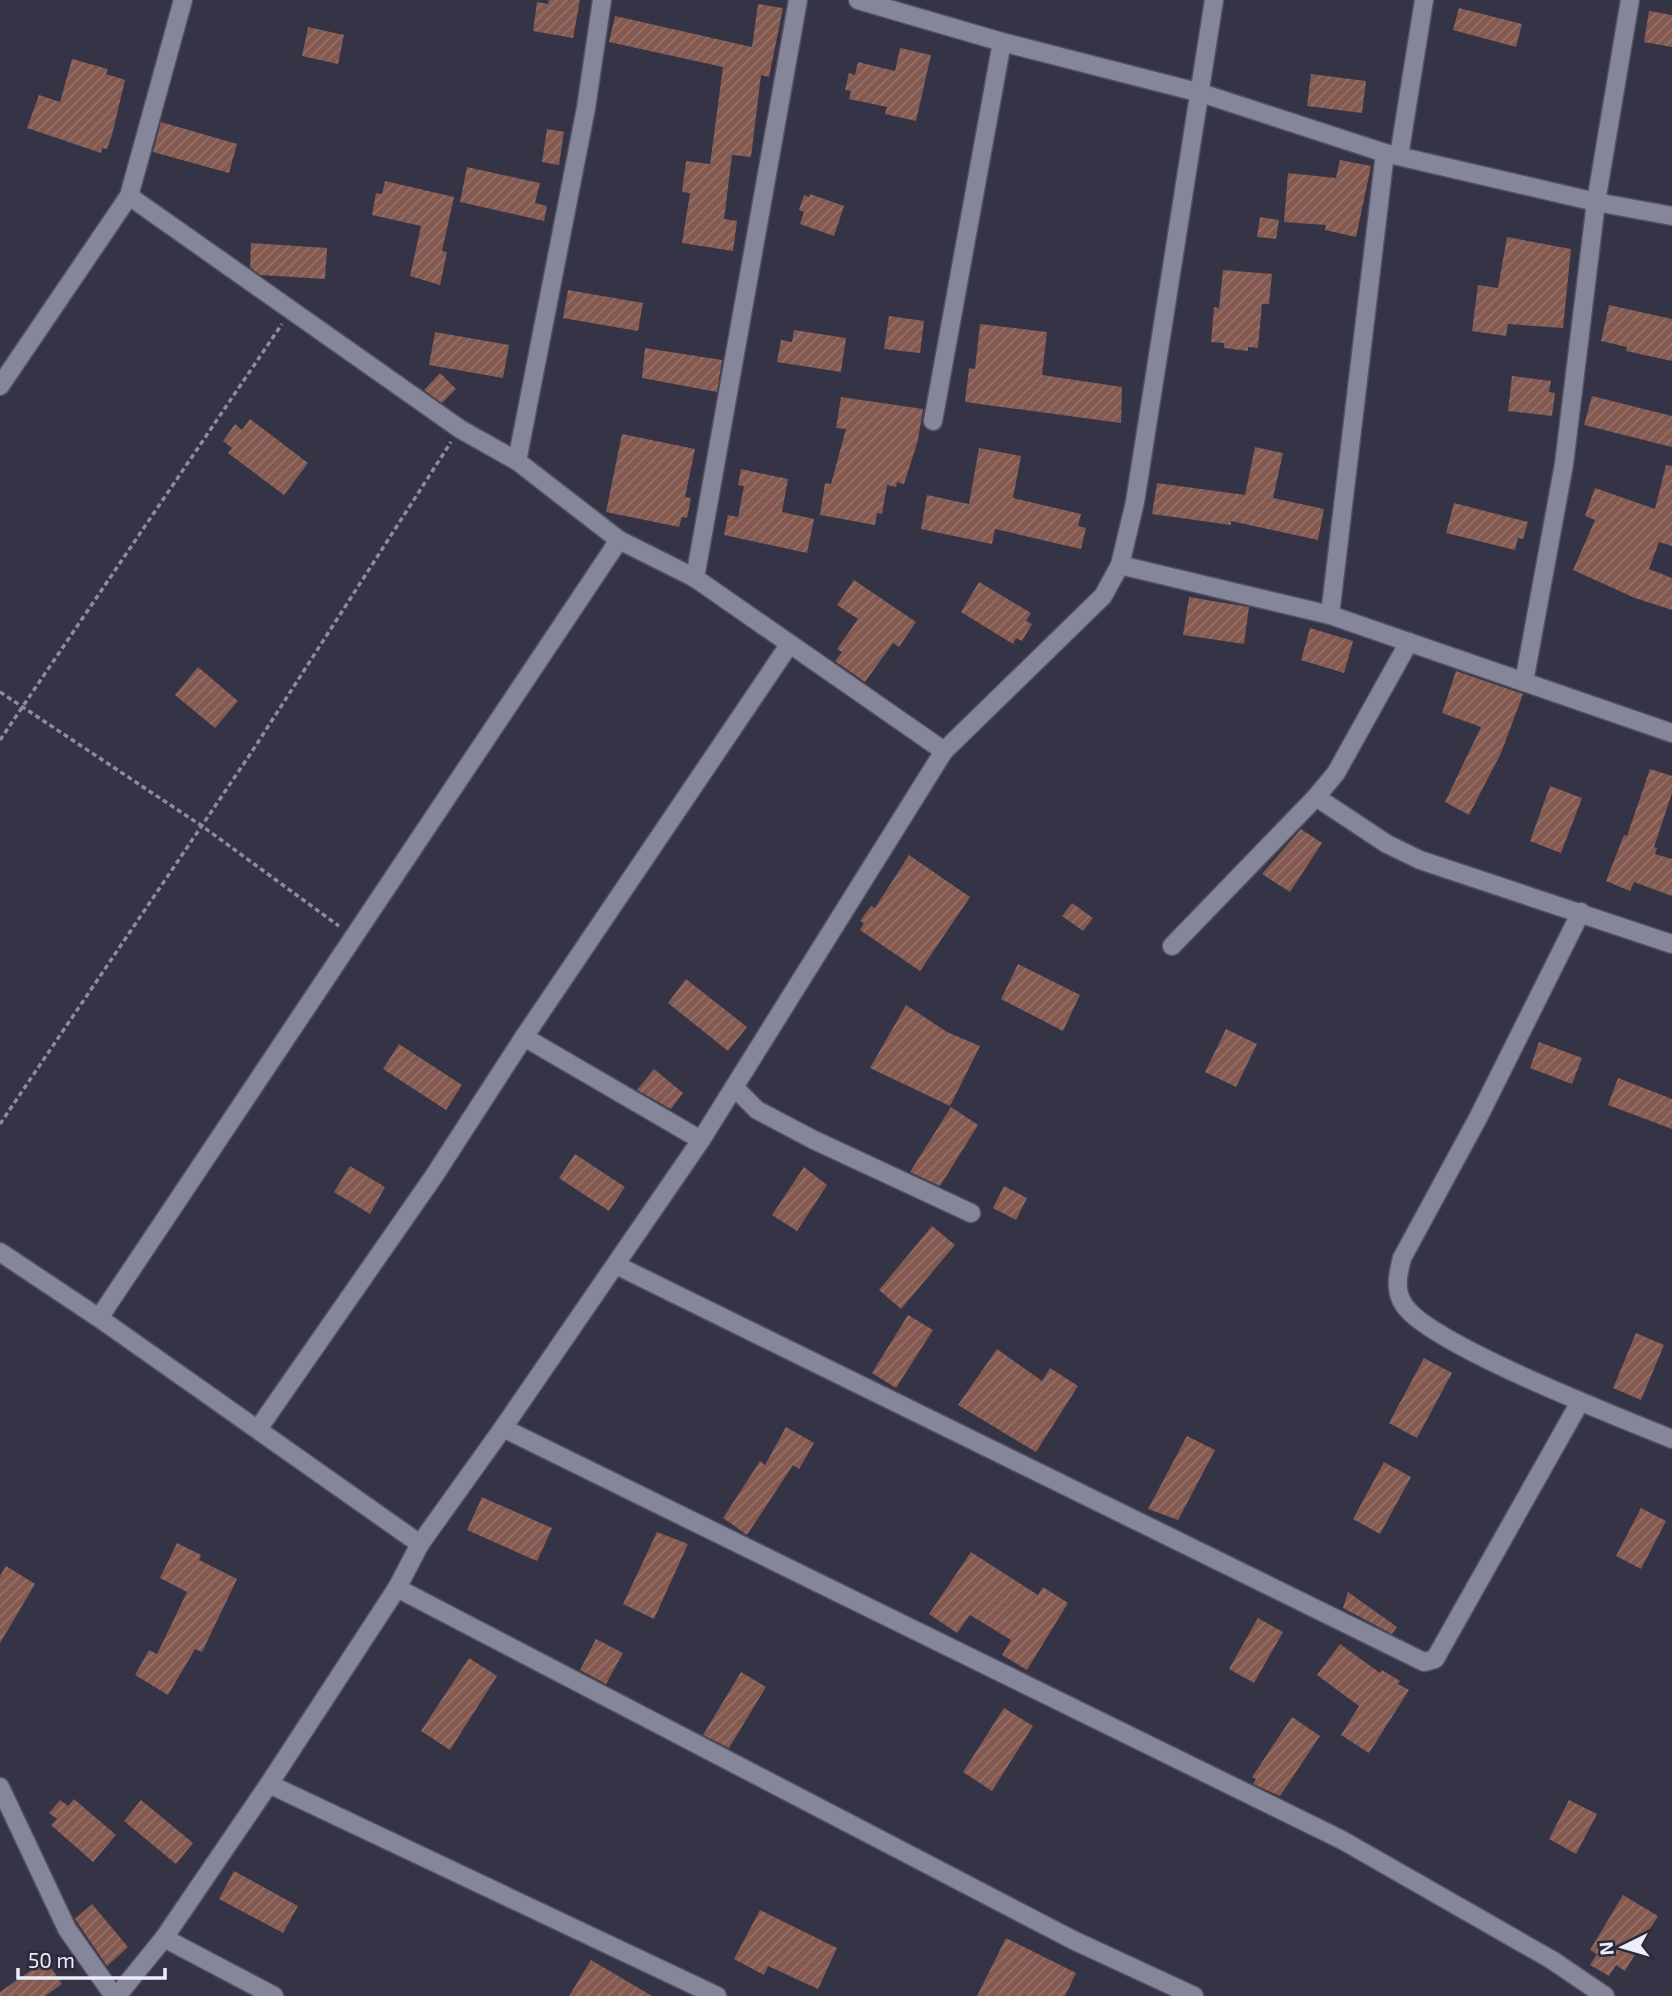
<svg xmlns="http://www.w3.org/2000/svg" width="1672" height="1996" font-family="'Exo 2',sans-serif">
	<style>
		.building { fill: url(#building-hatch) }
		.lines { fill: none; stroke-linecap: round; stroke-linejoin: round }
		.minor-casing { stroke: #535161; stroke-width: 21 }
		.path { stroke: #8d8c9b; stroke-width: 3.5; stroke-dasharray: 5 3.5; stroke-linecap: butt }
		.minor { stroke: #86869b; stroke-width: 18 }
	</style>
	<defs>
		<pattern id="building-hatch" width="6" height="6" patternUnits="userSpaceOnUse" patternTransform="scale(1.75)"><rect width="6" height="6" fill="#835950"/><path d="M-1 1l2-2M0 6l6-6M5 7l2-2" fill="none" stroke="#95716a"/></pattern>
	</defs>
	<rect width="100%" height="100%" fill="#353446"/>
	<g class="building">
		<polygon points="549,0 580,0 573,38 533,31 537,2 548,4"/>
		<polygon points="758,4 783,8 769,77 761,75 751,157 732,155 724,219 737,221 733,251 682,243 690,193 682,192 686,161 710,164 723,67 609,42 615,16 752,47"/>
		<polygon points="1459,8 1522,24 1516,47 1453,30"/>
		<polygon points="1649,11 1672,15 1672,47 1644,42"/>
		<polygon points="308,27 344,35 338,64 302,56"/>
		<polygon points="900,48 931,55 916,121 885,114 887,107 849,99 851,91 845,90 849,73 855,75 858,62 895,71"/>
		<polygon points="72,59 108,69 106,74 125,80 112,135 107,149 102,148 101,153 27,128 39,95 60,102"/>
		<polygon points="1311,74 1366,81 1362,113 1307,106"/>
		<polygon points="161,122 237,144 229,173 153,152"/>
		<polygon points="547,129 564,132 559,165 542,162"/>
		<polygon points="1340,160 1371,166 1356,237 1325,230 1326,225 1284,222 1288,173 1336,178"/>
		<polygon points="467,167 540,183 535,203 547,206 544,221 460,202"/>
		<polygon points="385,181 454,197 442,251 447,252 440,285 410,276 421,226 372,215 376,193 382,194"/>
		<polygon points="810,194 844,206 834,236 800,224 804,212 799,210 804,195 809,197"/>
		<polygon points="1260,217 1279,220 1276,239 1257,237"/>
		<polygon points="1507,237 1571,249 1563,328 1508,324 1506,336 1472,331 1478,285 1498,288"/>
		<polygon points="251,243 327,248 325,279 260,275 250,267"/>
		<polygon points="1223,270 1272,274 1269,304 1262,304 1258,348 1248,347 1248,351 1224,348 1224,343 1211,342 1214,307 1219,308"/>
		<polygon points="568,290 643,303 638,331 563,318"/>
		<polygon points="1609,305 1672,319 1672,361 1626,351 1627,347 1601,341"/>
		<polygon points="889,316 924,321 920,353 884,349"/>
		<polygon points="980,324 1047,332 1042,375 1122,387 1121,423 965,402 969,368 975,369"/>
		<polygon points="794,330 846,338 841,372 777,362 781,340 792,342"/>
		<polygon points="435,332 509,345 503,378 429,365"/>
		<polygon points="645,348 722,360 717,392 642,378"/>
		<polygon points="440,373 456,389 442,403 424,390"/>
		<polygon points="1512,376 1551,381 1549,392 1555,393 1552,416 1508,411"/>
		<polygon points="1592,396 1672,416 1672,447 1584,425"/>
		<polygon points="841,397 923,409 918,440 904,484 897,482 896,487 887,485 882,514 877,513 875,525 820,515 825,483 831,484 846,429 836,428"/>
		<polygon points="250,419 308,463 284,495 228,453 232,448 223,441 235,424 242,430"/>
		<polygon points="622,434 695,449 685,497 691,498 687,518 682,517 679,527 606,512"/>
		<polygon points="1255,447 1283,453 1273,498 1324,509 1318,540 1231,521 1231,525 1152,514 1157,483 1245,495"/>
		<polygon points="979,448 1021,456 1013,498 1081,514 1078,526 1086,528 1081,549 995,529 992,544 921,529 927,495 969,504"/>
		<polygon points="1666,465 1672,466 1672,546 1659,542 1649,569 1672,578 1672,610 1635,598 1573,570 1595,520 1585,516 1595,488 1655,509"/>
		<polygon points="741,469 788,479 782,512 814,519 807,553 724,535 728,515 738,517 744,486 738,485"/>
		<polygon points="1454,503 1528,522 1523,539 1518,538 1515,550 1446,533"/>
		<polygon points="854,580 916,622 899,647 893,643 865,682 835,661 842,652 837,649 858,619 837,605"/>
		<polygon points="979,582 1031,613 1026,621 1032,624 1022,641 1016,638 1013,644 961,612"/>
		<polygon points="1189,597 1249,607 1244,644 1183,635"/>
		<polygon points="1310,628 1353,641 1344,673 1301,660"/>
		<polygon points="198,667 238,701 215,728 175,695"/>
		<polygon points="1456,671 1523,694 1501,753 1469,815 1445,802 1481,727 1442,713"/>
		<polygon points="1650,769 1672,776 1672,793 1654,847 1657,848 1655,854 1672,859 1672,896 1634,882 1630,891 1606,881 1624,835 1627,836"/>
		<polygon points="1550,786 1582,798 1561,853 1530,841"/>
		<polygon points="1301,829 1322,843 1290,892 1262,874"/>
		<polygon points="909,855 970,897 920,971 860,930 864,923 860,921 871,906 875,908"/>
		<polygon points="1072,903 1093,918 1083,931 1062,916"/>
		<polygon points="1018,964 1080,995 1063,1031 1001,999"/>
		<polygon points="686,979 747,1027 728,1051 668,1003"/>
		<polygon points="906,1005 947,1032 980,1046 950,1106 870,1068"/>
		<polygon points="1226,1029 1257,1044 1236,1087 1205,1072"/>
		<polygon points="1539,1042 1582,1058 1572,1084 1530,1068"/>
		<polygon points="399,1044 462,1085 446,1110 383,1069"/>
		<polygon points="654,1069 683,1093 671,1109 637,1090"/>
		<polygon points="1618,1078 1672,1099 1672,1129 1608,1105"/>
		<polygon points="951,1107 978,1125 940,1186 910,1172"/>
		<polygon points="575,1154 625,1187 609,1211 559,1178"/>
		<polygon points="350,1166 385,1187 370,1214 334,1192"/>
		<polygon points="804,1167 827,1185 797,1231 772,1215"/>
		<polygon points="1004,1186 1027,1198 1016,1220 993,1208"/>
		<polygon points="932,1226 955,1245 901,1309 879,1290"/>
		<polygon points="908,1315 933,1330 896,1388 872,1373"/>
		<polygon points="1636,1333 1664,1345 1641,1400 1613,1388"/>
		<polygon points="997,1349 1042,1381 1050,1368 1078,1386 1036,1452 958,1405"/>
		<polygon points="1424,1358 1452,1373 1417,1438 1389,1423"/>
		<polygon points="786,1427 814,1443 799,1469 793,1465 747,1535 723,1518 760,1461 765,1465"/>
		<polygon points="1187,1436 1215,1450 1178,1520 1148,1509"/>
		<polygon points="1384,1462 1411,1477 1380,1534 1353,1519"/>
		<polygon points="482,1497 552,1528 537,1561 467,1530"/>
		<polygon points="1641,1508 1666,1521 1641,1569 1616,1556"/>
		<polygon points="657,1532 688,1544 654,1619 623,1604"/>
		<polygon points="177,1543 201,1555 199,1560 237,1579 202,1652 195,1649 168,1695 135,1675 149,1650 157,1654 187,1592 160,1578"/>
		<polygon points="971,1552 1038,1595 1043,1587 1068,1603 1027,1670 1002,1655 1011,1640 970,1615 957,1633 929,1614"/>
		<polygon points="6,1566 35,1584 0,1643 0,1576"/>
		<polygon points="1348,1592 1397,1627 1392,1634 1343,1608"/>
		<polygon points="1258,1618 1283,1632 1254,1683 1229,1669"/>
		<polygon points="596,1639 623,1653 606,1684 580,1670"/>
		<polygon points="1340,1644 1380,1673 1382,1670 1400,1681 1398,1684 1409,1690 1369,1753 1341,1735 1359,1706 1317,1675"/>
		<polygon points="469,1658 497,1676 450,1750 421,1731"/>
		<polygon points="741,1672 766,1687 729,1748 703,1735"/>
		<polygon points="1004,1708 1033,1726 992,1791 963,1772"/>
		<polygon points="1292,1717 1320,1736 1280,1796 1253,1784 1256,1779 1252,1777"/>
		<polygon points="74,1799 116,1835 93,1862 51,1825 57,1819 49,1813 60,1800 68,1806"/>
		<polygon points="141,1800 193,1843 176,1864 124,1821"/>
		<polygon points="1569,1800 1597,1814 1576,1854 1549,1839"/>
		<polygon points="234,1871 298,1906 283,1933 219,1899"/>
		<polygon points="1623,1895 1658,1916 1625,1971 1616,1965 1609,1976 1590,1965 1597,1954 1590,1950"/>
		<polygon points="92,1904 128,1947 107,1966 75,1919"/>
		<polygon points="760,1910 837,1948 818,1989 768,1966 764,1975 734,1959"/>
		<polygon points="1006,1938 1076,1973 1065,1996 977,1996"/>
		<polygon points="46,1960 62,1984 45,1996 0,1996 0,1992"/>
		<polygon points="591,1960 652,1996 569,1996"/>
	</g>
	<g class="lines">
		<defs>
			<g id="minor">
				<polyline points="858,0 1002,42 1201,93 1385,153 1596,202 1672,216"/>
				<polyline points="1399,156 1424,0"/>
				<polyline points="129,196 460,429 517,461 619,540 695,578 944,751"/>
				<polyline points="0,386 129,196 183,0"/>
				<polyline points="933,421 1002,42"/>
				<polyline points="517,461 586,108 602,0"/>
				<polyline points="1120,565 1330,615 1672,733"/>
				<polyline points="695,578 798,0"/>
				<polyline points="1330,615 1385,153"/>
				<polyline points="1409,642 1336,773 1316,797 1387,844 1420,860 1672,944"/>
				<polyline points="1524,682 1564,464 1596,202 1630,0"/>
				<path d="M1581,912L1478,1118L1402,1258C1398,1274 1394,1290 1404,1305C1429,1344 1621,1418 1672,1439"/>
				<polyline points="1172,946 1316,797"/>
				<polyline points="524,1037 701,1140"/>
				<polyline points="734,1087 757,1110 814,1140 971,1213"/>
				<polyline points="0,1252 99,1318 420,1544"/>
				<polyline points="616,1265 1424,1662 1435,1659 1580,1402"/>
				<polyline points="99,1318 619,540"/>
				<polyline points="503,1428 1342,1840 1552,1960 1605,1996"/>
				<polyline points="258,1429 434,1176 524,1037 789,645"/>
				<polyline points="397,1588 1073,1940 1194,1996"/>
				<polyline points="269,1784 717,1996"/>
				<polyline points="0,1787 67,1929 114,1996"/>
				<polyline points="164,1938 274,1996"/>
				<polyline points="117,1996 164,1938 269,1784 397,1588 420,1544 503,1428 701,1140 944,751 1103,596 1120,565 1135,502 1214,0"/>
			</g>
		</defs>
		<use href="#minor" class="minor-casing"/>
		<g class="path">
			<polyline points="0,692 202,826 339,926"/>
			<polyline points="0,740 282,324"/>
			<polyline points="0,1124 251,753 451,442"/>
		</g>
		<use href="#minor" class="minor"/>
	</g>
	<g transform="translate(1623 1947) rotate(265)" stroke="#2b2a3c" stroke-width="5" paint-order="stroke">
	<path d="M0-5L12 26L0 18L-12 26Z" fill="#edecf8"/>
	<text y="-10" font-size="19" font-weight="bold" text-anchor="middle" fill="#edecf8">N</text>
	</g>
	<path d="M18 1968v10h147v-10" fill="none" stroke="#edecf8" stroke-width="3.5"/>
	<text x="28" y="1968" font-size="21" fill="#edecf8" stroke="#2b2a3c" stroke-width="5" paint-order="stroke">50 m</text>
</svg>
